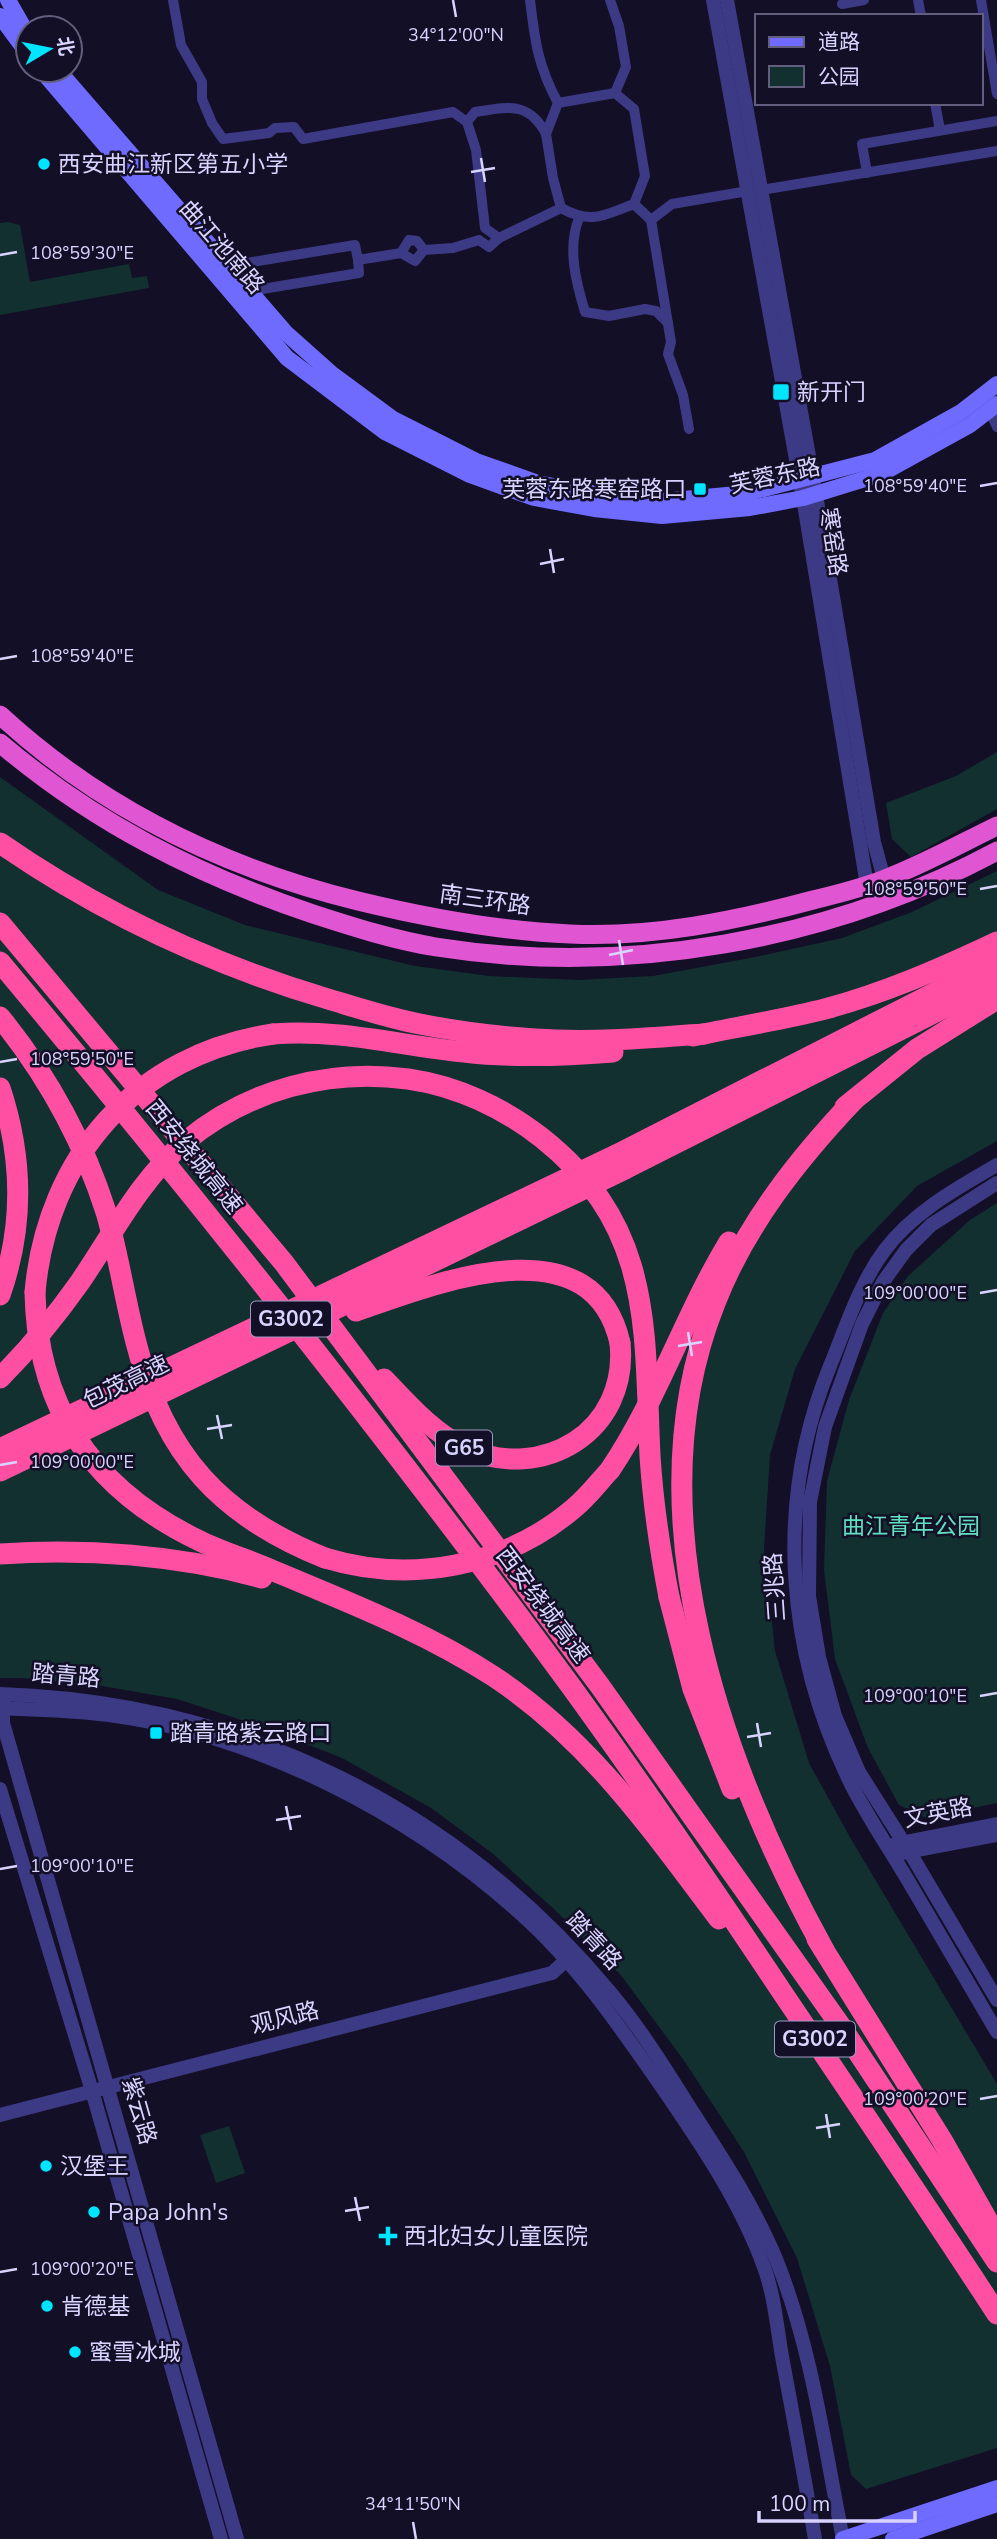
<svg xmlns="http://www.w3.org/2000/svg" width="997" height="2539" font-family="'Nunito Sans','Noto Sans SC',sans-serif">
	<style>
		.green { fill: #12302f }
		.lines { fill: none; stroke-linecap: round; stroke-linejoin: round }
		.minor { stroke: #3d3a85; stroke-width: 10 }
		.tertiary { stroke: #3d3a85; stroke-width: 14 }
		.secondary { stroke: #6f6bff; stroke-width: 16 }
		.trunk { stroke: #e055d1; stroke-width: 19 }
		.motorway { stroke: #ff4fa3; stroke-width: 21 }
		.motorway-bridge { stroke: #ff4fa3; stroke-width: 21 }
		.ticks { fill: none; stroke: #d9d4ff; stroke-width: 2.5 }
		.poi-dot { fill: #00e5ff; stroke: #130f26; stroke-width: 2.5 }
		.labels { text-anchor: middle; dominant-baseline: central; stroke-width: 5; stroke-linejoin: round; paint-order: stroke }
		.shield { fill: #130f26; stroke: #9e99be; stroke-width: 2 }
		.shield-label { font-size: 21px; font-weight: bold; fill: #d9d4ff }
		.poi-label { font-size: 23px; fill: #d9d4ff; stroke: #130f26; text-anchor: start }
		.street-label { font-size: 23px; fill: #d9d4ff; stroke: #130f26 }
		.park-label { font-size: 23px; fill: #5fe0c0; stroke: #130f26 }
		.ticks-label { font-size: 18px; text-anchor: middle; fill: #d9d4ff; stroke: #130f26; stroke-width: 5; stroke-linejoin: round; paint-order: stroke }
	</style>
	<rect width="100%" height="100%" fill="#130f26"/>
	<g class="green">
		<polygon points="8,222 20,225 30,282 129,264 132,278 147,276 149,288 0,315 0,223"/>
		<polygon points="997,752 997,809 911,857 892,839 886,803 956,776"/>
		<polygon points="0,777 158,890 245,925 415,966 489,976 578,980 653,976 750,958 842,938 912,912 997,871 997,1141 917,1186 855,1251 795,1369 770,1455 764,1549 775,1651 809,1763 851,1839 997,2084 997,2448 866,2489 851,2475 830,2366 797,2258 744,2152 685,2062 620,1974 556,1911 492,1853 431,1808 342,1758 263,1727 177,1699 96,1685 22,1678 0,1678"/>
		<polygon points="997,1203 997,1803 926,1818 899,1805 868,1748 835,1659 824,1570 827,1481 849,1400 883,1313 908,1276 970,1220"/>
		<polygon points="229,2126 245,2173 216,2183 200,2135"/>
	</g>
	<g class="lines">
		<g class="minor">
			<polyline points="173,0 181,45 202,82 202,99 212,123 223,139 269,133 275,128 294,127 303,139 453,112 467,122"/>
			<path d="M530,0C535,42 538,66 558,103"/>
			<polyline points="610,0 619,26 626,67 615,93"/>
			<polyline points="918,0 921,16"/>
			<polyline points="981,0 997,94"/>
			<polyline points="842,4 864,0"/>
			<polyline points="935,103 940,130"/>
			<polyline points="867,173 862,144 997,121"/>
			<polyline points="761,190 997,151"/>
			<polyline points="561,208 553,178 546,134 558,103 615,93 634,109 645,176 634,204"/>
			<path d="M579,218C567,248 576,282 585,312L609,316L645,309L656,311L668,323"/>
			<polyline points="651,220 671,342 668,354 683,395 689,429"/>
			<path d="M499,238L485,228L476,150L467,122L475,112C508,107 529,101 546,134"/>
			<polyline points="401,253 409,240 417,241 424,250"/>
			<polyline points="228,266 355,245 358,260"/>
			<path d="M250,291L359,273L358,260L401,253L415,261L424,250L453,248L479,240L489,247L499,238L561,208C592,225 604,215 634,204L651,220L672,204L748,191"/>
			<polyline points="989,410 997,427"/>
		</g>
		<g class="tertiary">
			<polyline points="713,0 803,498 867,885"/>
			<polyline points="727,0 816,495 874,842 884,879"/>
			<path d="M997,1165C957,1188 912,1213 884,1251C859,1285 846,1327 830,1366C774,1503 786,1654 852,1786C868,1817 888,1847 906,1877C936,1929 967,1980 997,2032"/>
			<polyline points="997,1183 931,1225 906,1250 883,1282 862,1324 825,1427 810,1502 809,1596 819,1657 835,1716 859,1772 909,1851 997,2000"/>
			<path d="M0,1694C242,1702 455,1806 610,1992C641,2029 667,2071 692,2111C723,2159 754,2206 776,2259C812,2348 824,2445 843,2539"/>
			<polyline points="3,1702 3,1723 237,2539"/>
			<path d="M0,1708C36,1710 73,1710 109,1715C258,1735 410,1814 521,1914C575,1962 618,2024 659,2083C699,2141 740,2201 764,2267C775,2297 777,2330 783,2362C794,2421 805,2480 815,2539"/>
			<polyline points="0,1789 92,2091 221,2539"/>
			<polyline points="895,1844 997,1824"/>
			<polyline points="901,1853 997,1835"/>
			<polyline points="0,2115 552,1973 571,1956"/>
		</g>
		<g class="secondary">
			<polyline points="8,0 28,35"/>
			<polyline points="0,16 28,54"/>
			<polyline points="41,70 287,358 385,432 470,475 534,498 594,509 662,516 750,508 803,498 881,474 970,425 997,404"/>
			<polyline points="58,70 286,333 332,374 393,419 476,461 538,483 597,494 662,501 748,493 875,460 961,412 997,384"/>
			<polyline points="843,2539 997,2488"/>
			<polyline points="893,2539 997,2504"/>
		</g>
		<g class="trunk">
			<path d="M0,715C102,809 224,868 358,901C428,918 498,931 570,934C651,938 735,921 813,900C838,894 862,888 885,879C924,864 960,844 997,826"/>
			<path d="M0,743C93,822 197,875 313,914C353,927 394,940 436,947C625,977 829,941 997,851"/>
		</g>
		<g class="motorway">
			<path d="M0,843C101,913 210,964 328,999C358,1008 388,1018 420,1024C464,1033 511,1038 556,1040C605,1042 655,1037 704,1034"/>
			<polyline points="0,923 284,1263 600,1686 840,2025 997,2262"/>
			<path d="M0,962C197,1198 388,1438 570,1685C645,1788 716,1893 786,1998C857,2103 928,2208 997,2314"/>
			<path d="M0,1017C47,1075 83,1140 106,1212C119,1256 125,1302 137,1346C164,1455 222,1517 325,1558"/>
			<path d="M273,1034C341,1029 397,1045 464,1052C514,1058 563,1056 613,1052"/>
			<path d="M693,1036C737,1027 781,1020 825,1009C885,993 942,968 997,942"/>
			<path d="M0,1088C23,1157 24,1227 0,1295"/>
			<polyline points="845,1107 917,1049 997,999"/>
			<polyline points="616,1155 997,961"/>
			<polyline points="625,1169 997,981"/>
			<path d="M35,1292C37,1410 95,1491 200,1541C224,1553 250,1560 274,1571C348,1602 425,1632 493,1676C590,1740 650,1828 719,1919"/>
			<path d="M384,1379C408,1404 433,1433 465,1448C543,1483 629,1431 620,1343"/>
			<path d="M610,1470C658,1399 684,1316 729,1242"/>
			<path d="M0,1554C86,1548 178,1555 262,1578"/>
			<polyline points="669,1597 693,1689 732,1789"/>
			<polyline points="817,1939 942,2140 997,2237"/>
			<path d="M824,1950C721,1763 631,1513 715,1303C745,1226 798,1159 854,1100"/>
		</g>
		<g class="motorway-bridge">
			<path d="M35,1292C47,1157 137,1054 273,1034"/>
			<path d="M356,1311C434,1284 592,1220 620,1343"/>
			<path d="M0,1378C29,1349 56,1316 80,1282C113,1234 140,1179 186,1141C248,1090 328,1068 408,1079C457,1086 504,1108 542,1138C654,1227 644,1328 650,1456C653,1503 660,1550 669,1597"/>
			<polyline points="0,1449 616,1155"/>
			<polyline points="0,1471 625,1169"/>
			<path d="M325,1558C411,1584 504,1567 573,1509C587,1498 598,1483 610,1470"/>
		</g>
	</g>
	<path class="ticks" d="M453,0L456,17M481,158L485,182M471,172L495,168M0,255L17,252M980,486L997,483M550,549L554,573M540,564L564,559M0,659L17,656M980,889L997,886M619,940L623,965M609,955L633,950M0,1062L17,1059M980,1293L997,1290M688,1332L692,1356M678,1346L702,1342M217,1415L222,1439M207,1429L232,1425M0,1465L17,1462M980,1696L997,1693M757,1723L761,1747M747,1737L771,1733M286,1806L291,1830M276,1820L301,1816M0,1869L17,1866M980,2099L997,2096M826,2114L830,2138M816,2128L840,2124M355,2197L360,2221M345,2211L369,2207M0,2272L17,2269M413,2522L416,2539"/>
	<g class="poi-dot">
		<circle cx="44" cy="164" r="7"/>
		<rect x="772" y="383" width="18" height="18" rx="3.5"/>
		<rect x="693" y="482" width="14" height="14" rx="3.5"/>
		<rect x="149" y="1726" width="14" height="14" rx="3.5"/>
		<circle cx="46" cy="2166" r="7"/>
		<circle cx="94" cy="2212" r="7"/>
		<path d="M384.5 2225.5h7v7h7v7h-7v7h-7v-7h-7v-7h7z"/>
		<circle cx="47" cy="2306" r="7"/>
		<circle cx="75" cy="2352" r="7"/>
	</g>
	<g class="labels">
		<g class="shield">
			<rect x="251" y="1301.5" width="80" height="35" rx="5"/>
			<rect x="436" y="1430.5" width="56" height="35" rx="5"/>
			<rect x="775" y="2021.5" width="80" height="35" rx="5"/>
		</g>
		<g class="shield-label">
			<text x="291" y="1319">G3002</text>
			<text x="464" y="1448">G65</text>
			<text x="815" y="2039">G3002</text>
		</g>
		<g class="poi-label">
			<text x="58" y="164">西安曲江新区第五小学</text>
			<text x="797" y="392">新开门</text>
			<text x="686" y="489" text-anchor="end">芙蓉东路寒窑路口</text>
			<text x="170" y="1733">踏青路紫云路口</text>
			<text x="60" y="2166">汉堡王</text>
			<text x="108" y="2212">Papa John's</text>
			<text x="404" y="2236">西北妇女儿童医院</text>
			<text x="61" y="2306">肯德基</text>
			<text x="89" y="2352">蜜雪冰城</text>
		</g>
		<g class="street-label">
			<text transform="translate(222 247) rotate(49)">曲江池南路</text>
			<text transform="translate(775 476) rotate(-12)">芙蓉东路</text>
			<text transform="translate(833 542) rotate(81)">寒窑路</text>
			<text transform="translate(485 900) rotate(8)">南三环路</text>
			<text transform="translate(194 1157) rotate(51)">西安绕城高速</text>
			<text transform="translate(126 1382) rotate(-26)">包茂高速</text>
			<text transform="translate(775 1587) rotate(-94)">三兆路</text>
			<text transform="translate(543 1605) rotate(53)">西安绕城高速</text>
			<text transform="translate(66 1676) rotate(5)">踏青路</text>
			<text transform="translate(938 1813) rotate(-11)">文英路</text>
			<text transform="translate(594 1941) rotate(47)">踏青路</text>
			<text transform="translate(285 2018) rotate(-14)">观风路</text>
			<text transform="translate(139 2111) rotate(74)">紫云路</text>
		</g>
		<g class="park-label">
			<text x="911" y="1526">曲江青年公园</text>
		</g>
	</g>
	<g class="ticks-label">
		<text x="456" y="41">34°12'00"N</text>
		<text x="82" y="259">108°59'30"E</text>
		<text x="915" y="492">108°59'40"E</text>
		<text x="82" y="662">108°59'40"E</text>
		<text x="915" y="895">108°59'50"E</text>
		<text x="82" y="1065">108°59'50"E</text>
		<text x="915" y="1299">109°00'00"E</text>
		<text x="82" y="1468">109°00'00"E</text>
		<text x="915" y="1702">109°00'10"E</text>
		<text x="82" y="1872">109°00'10"E</text>
		<text x="915" y="2105">109°00'20"E</text>
		<text x="82" y="2275">109°00'20"E</text>
		<text x="413" y="2510">34°11'50"N</text>
	</g>
	<rect x="755" y="14" width="228" height="91" fill="#130f26" stroke="#625e7d" stroke-width="2"/>
	<rect x="769" y="37" width="35" height="10" fill="#6f6bff" stroke="#625e7d" stroke-width="2"/>
	<text x="818" y="49" font-size="21" fill="#d9d4ff">道路</text>
	<rect x="769" y="66" width="35" height="21" fill="#12302f" stroke="#625e7d" stroke-width="2"/>
	<text x="818" y="84" font-size="21" fill="#d9d4ff">公园</text>
	<g transform="translate(49 49) rotate(80)"><circle r="33" fill="#130f26" stroke="#625e7d" stroke-width="2"/>
	<path d="M0-5L12 26L0 18L-12 26Z" fill="#00e5ff"/>
	<text y="-10" font-size="19" font-weight="bold" text-anchor="middle" fill="#d9d4ff">北</text>
	</g>
	<path d="M759 2511v10h156v-10" fill="none" stroke="#d9d4ff" stroke-width="3.5"/>
	<text x="769" y="2511" font-size="21" fill="#d9d4ff" stroke="#130f26" stroke-width="5" paint-order="stroke">100 m</text>
</svg>
